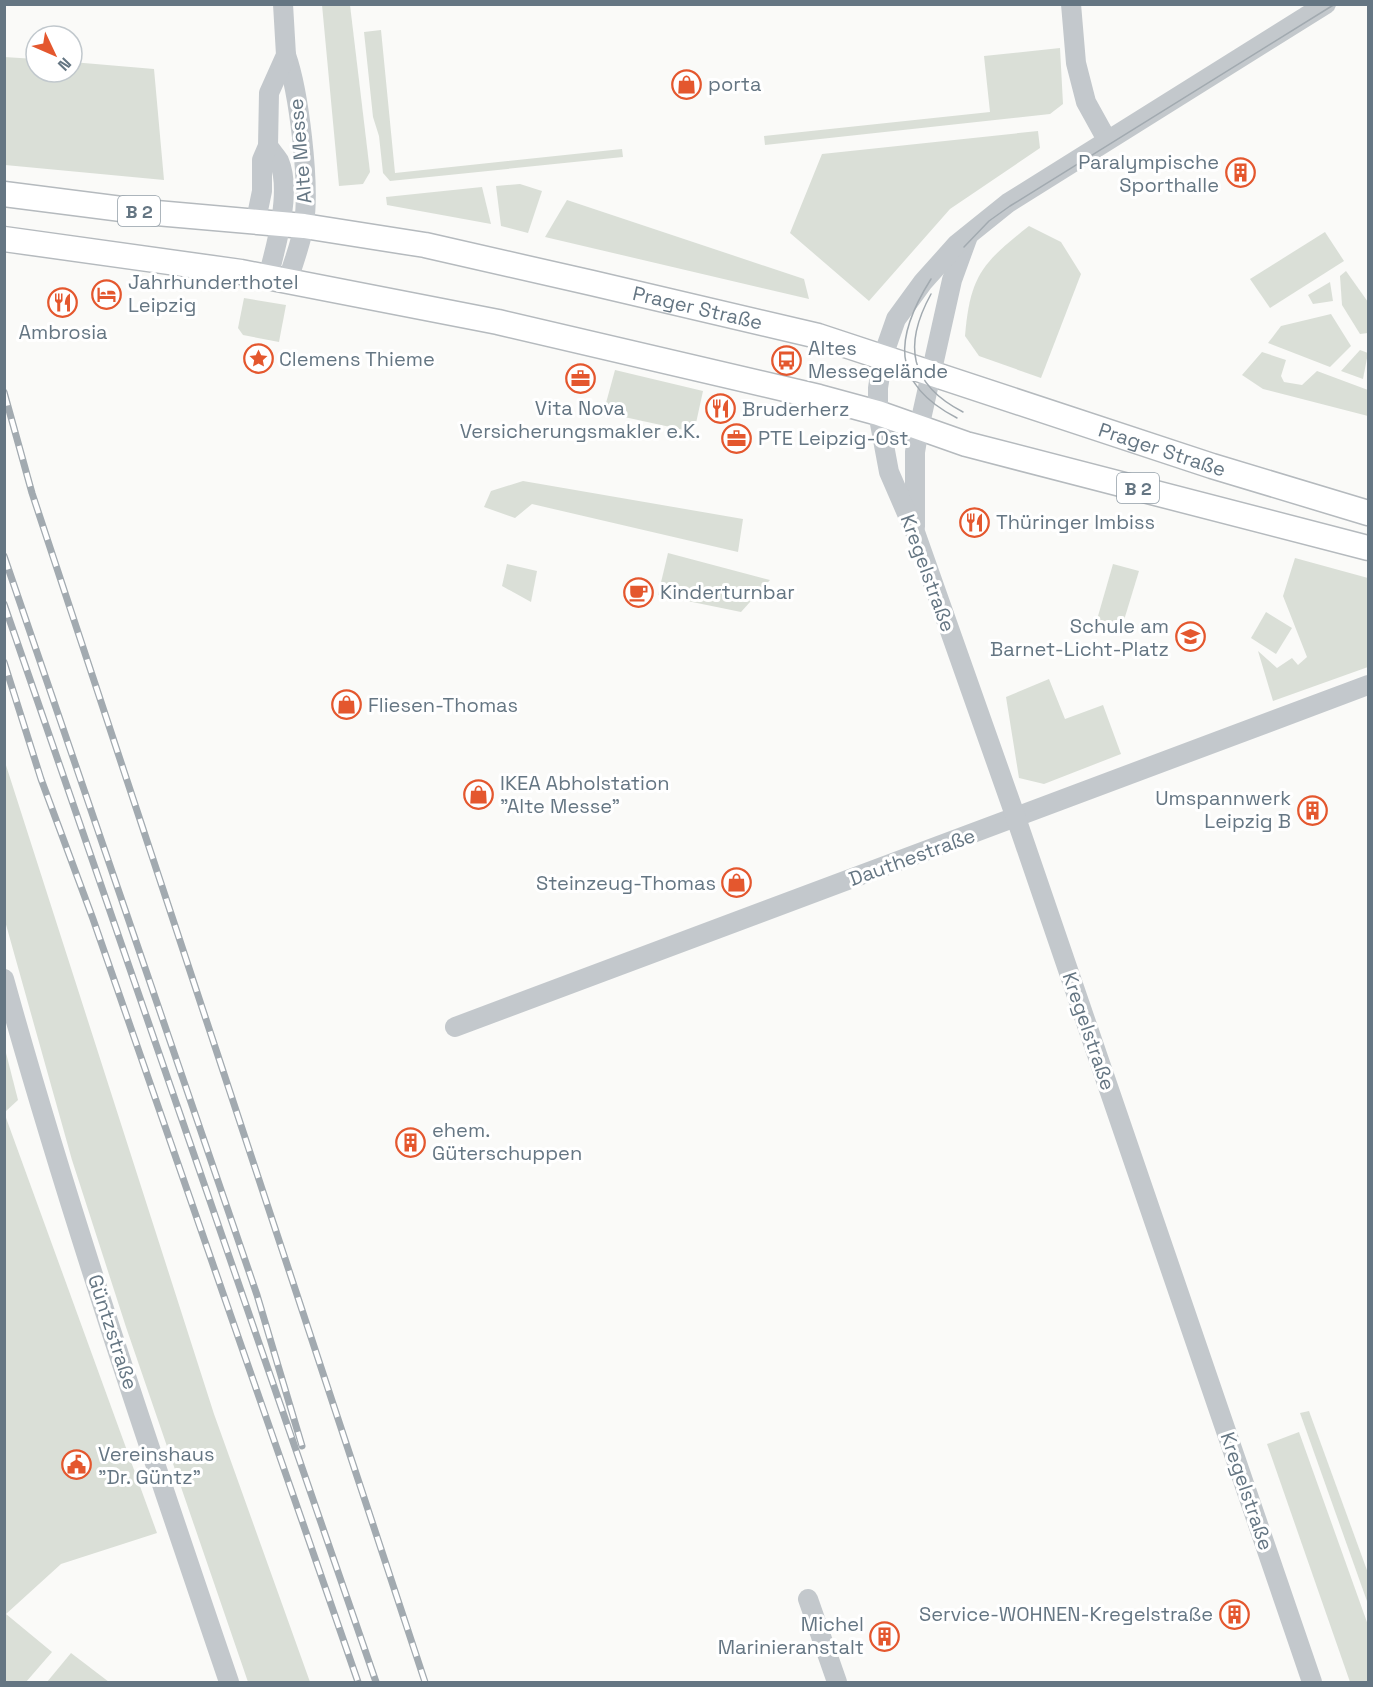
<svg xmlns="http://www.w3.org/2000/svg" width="1373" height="1687" font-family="'Space Grotesk',sans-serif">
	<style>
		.green { fill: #dadfd7 }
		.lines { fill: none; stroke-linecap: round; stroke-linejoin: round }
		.major-casing { stroke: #b5babe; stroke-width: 27 }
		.minor { stroke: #c3c8cc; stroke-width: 20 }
		.major { stroke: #fff; stroke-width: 24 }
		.tram { stroke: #a2aab0; stroke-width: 1.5 }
		.rail-casing { stroke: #a2aab0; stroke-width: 7 }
		.rail { stroke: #fff; stroke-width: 4.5; stroke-dasharray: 14; stroke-linecap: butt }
		.labels { text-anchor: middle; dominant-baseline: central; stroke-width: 6; stroke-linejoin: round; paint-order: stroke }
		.shield { fill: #fff; stroke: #939fa8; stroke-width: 1.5 }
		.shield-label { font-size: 18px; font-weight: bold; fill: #657683 }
		.poi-label { font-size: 20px; fill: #657683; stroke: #fff; text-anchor: start }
		.street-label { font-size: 20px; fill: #657683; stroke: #fff }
	</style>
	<rect width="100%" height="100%" fill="#fafaf8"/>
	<g class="green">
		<polygon points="322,5 350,5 370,172 363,184 339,186"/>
		<polygon points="381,30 395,173 622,149 623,157 390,181 383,173 379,136 373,117 364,32"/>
		<polygon points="1060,48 1063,104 1050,114 765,145 764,136 990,112 984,56"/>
		<polygon points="4,57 36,59 36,72 72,72 72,62 154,69 164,180 5,165"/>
		<polygon points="1038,131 1040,148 950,209 869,301 790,233 822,154"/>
		<polygon points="520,184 542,191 528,233 501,226 496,186"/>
		<polygon points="482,187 491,224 387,205 386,197"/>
		<polygon points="567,200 804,279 809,299 545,237"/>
		<path d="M1029,226L1061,242L1081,274L1041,378L979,356L965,336C970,276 982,263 1029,226Z"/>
		<polygon points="1325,232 1344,261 1270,308 1250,279"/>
		<polygon points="1346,271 1368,302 1368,333 1360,334 1342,305 1340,276"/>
		<polygon points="1330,282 1333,301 1313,304 1308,295"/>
		<polygon points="244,298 286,305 279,342 243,335 238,328"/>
		<polygon points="1331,314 1351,346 1330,367 1268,343 1281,326"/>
		<polygon points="1360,350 1368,353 1363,379 1341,371"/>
		<polygon points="1262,352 1286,360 1281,376 1284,382 1302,385 1317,371 1368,390 1368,416 1263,389 1242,375"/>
		<polygon points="615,370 703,391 696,423 684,430 615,415 606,403"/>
		<polygon points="523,481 743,519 738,552 532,504 515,518 484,507 491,491"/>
		<polygon points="668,553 770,580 741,612 658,595"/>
		<polygon points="1295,558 1368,578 1368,667 1273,701 1258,651 1277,668 1292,658 1298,665 1307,657 1283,596"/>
		<polygon points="507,564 537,571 531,602 502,586"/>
		<polygon points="1113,564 1139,571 1121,630 1096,623"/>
		<polygon points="1266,612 1292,628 1276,654 1251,638"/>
		<polygon points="1049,679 1065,719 1103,705 1121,754 1044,784 1019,778 1006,697"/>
		<polygon points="4,759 214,1414 310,1682 248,1682 126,1327 72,1160 5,921"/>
		<polygon points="5,1049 18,1100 5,1112 4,1112"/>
		<polygon points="5,1115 157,1533 61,1564 6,1614 52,1652 26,1682 4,1682"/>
		<polygon points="1309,1411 1368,1573 1368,1604 1300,1413"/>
		<polygon points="1299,1432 1368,1625 1368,1682 1350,1682 1267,1444"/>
		<polygon points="71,1653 109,1682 47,1682"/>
	</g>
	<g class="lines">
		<defs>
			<g id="major">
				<path id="s1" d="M4,194L145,212L304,226L425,245L592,283L818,336L1212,466L1368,513"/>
				<polyline points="4,239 241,272 498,322 819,397 878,413 966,444 1368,548"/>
			</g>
		</defs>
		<use href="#major" class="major-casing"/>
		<g class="minor">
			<polyline points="1071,4 1076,63 1086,102 1107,140"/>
			<path d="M286,55C299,92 310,184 304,223C302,242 293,262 288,281"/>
			<path d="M268,146C271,151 276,156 279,161C292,191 276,247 268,277"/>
			<polyline points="256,220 262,191 262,160 268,146 269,93 286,55 283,4"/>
			<polyline points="915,527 915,452 919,428 952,280 968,236"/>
			<path d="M4,979C70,1216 150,1450 229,1682"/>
			<polyline points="455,1027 1368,685"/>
			<polyline points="808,1599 837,1682"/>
			<polyline points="1312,1682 1016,818 915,532 889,472 878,413 878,388 883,356 896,319 923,282 957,244 1008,203 1326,4"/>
		</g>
		<use href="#major" class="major"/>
		<g class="tram">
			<polyline points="964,247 989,221 1010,206 1335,4"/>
			<path d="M931,279C895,336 889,383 957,418"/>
			<path d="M931,294C903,345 909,384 963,412"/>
		</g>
		<defs>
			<g id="rail">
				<polyline points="4,392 32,493 425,1682"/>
				<polyline points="4,556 257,1295 302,1446"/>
				<polyline points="4,604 376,1682"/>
				<polyline points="4,662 41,779 93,919 358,1682"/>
			</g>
		</defs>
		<use href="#rail" class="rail-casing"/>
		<use href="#rail" class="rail"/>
	</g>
	<defs>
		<symbol id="shop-ring" viewBox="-11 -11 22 22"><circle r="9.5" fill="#fff" stroke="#e4572e" stroke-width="1.5"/><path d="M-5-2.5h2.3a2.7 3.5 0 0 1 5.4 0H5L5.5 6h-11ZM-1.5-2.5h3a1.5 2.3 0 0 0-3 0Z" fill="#e4572e"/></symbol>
		<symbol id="building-ring" viewBox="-11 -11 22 22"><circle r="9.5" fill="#fff" stroke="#e4572e" stroke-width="1.5"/><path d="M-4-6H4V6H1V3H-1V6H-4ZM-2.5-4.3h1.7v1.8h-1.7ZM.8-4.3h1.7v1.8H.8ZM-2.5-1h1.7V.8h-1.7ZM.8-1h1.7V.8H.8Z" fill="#e4572e"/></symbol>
		<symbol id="hotel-ring" viewBox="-11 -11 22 22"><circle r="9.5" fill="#fff" stroke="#e4572e" stroke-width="1.5"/><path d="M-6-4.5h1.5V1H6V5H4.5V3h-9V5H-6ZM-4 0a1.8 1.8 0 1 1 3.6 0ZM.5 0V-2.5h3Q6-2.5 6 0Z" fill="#e4572e"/></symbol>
		<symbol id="restaurant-ring" viewBox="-11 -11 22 22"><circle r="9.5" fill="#fff" stroke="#e4572e" stroke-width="1.5"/><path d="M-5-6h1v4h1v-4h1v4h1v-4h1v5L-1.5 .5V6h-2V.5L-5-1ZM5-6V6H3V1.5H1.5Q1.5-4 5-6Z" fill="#e4572e"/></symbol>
		<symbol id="sight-ring" viewBox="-11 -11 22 22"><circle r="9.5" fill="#fff" stroke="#e4572e" stroke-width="1.5"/><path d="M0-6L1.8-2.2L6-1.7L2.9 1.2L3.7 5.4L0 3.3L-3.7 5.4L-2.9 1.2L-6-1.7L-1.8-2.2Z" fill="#e4572e"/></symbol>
		<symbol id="bus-ring" viewBox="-11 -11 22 22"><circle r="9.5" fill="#fff" stroke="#e4572e" stroke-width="1.5"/><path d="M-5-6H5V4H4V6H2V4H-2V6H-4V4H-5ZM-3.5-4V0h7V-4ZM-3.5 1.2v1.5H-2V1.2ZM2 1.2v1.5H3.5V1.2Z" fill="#e4572e"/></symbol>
		<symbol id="office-ring" viewBox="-11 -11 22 22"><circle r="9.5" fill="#fff" stroke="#e4572e" stroke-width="1.5"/><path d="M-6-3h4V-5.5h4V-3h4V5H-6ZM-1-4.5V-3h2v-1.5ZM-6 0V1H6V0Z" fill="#e4572e"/></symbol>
		<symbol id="cafe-ring" viewBox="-11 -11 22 22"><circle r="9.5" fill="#fff" stroke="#e4572e" stroke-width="1.5"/><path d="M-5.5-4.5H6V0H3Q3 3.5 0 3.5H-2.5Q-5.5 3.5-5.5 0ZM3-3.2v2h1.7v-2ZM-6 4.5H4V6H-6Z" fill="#e4572e"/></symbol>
		<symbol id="school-ring" viewBox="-11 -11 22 22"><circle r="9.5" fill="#fff" stroke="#e4572e" stroke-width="1.5"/><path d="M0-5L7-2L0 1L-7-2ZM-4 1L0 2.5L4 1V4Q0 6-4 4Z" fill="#e4572e"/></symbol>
		<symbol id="civic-ring" viewBox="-11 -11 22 22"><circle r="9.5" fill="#fff" stroke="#e4572e" stroke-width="1.5"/><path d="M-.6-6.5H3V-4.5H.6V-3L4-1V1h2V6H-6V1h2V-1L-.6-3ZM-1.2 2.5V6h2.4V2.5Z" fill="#e4572e"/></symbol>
	</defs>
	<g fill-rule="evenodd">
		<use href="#shop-ring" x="670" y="68" width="33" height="33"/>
		<use href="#building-ring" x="1224" y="156" width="33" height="33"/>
		<use href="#hotel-ring" x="90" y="278" width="33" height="33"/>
		<use href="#restaurant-ring" x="46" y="286" width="33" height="33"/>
		<use href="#sight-ring" x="242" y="342" width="33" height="33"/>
		<use href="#bus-ring" x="770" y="344" width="33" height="33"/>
		<use href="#office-ring" x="564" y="362" width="33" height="33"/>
		<use href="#restaurant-ring" x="704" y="392" width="33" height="33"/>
		<use href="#office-ring" x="720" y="422" width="33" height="33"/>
		<use href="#restaurant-ring" x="958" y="506" width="33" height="33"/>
		<use href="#cafe-ring" x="622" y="576" width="33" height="33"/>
		<use href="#school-ring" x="1174" y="620" width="33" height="33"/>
		<use href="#shop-ring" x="330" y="688" width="33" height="33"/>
		<use href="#shop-ring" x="462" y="778" width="33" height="33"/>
		<use href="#building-ring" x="1296" y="794" width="33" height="33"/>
		<use href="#shop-ring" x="720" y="866" width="33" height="33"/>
		<use href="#building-ring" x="394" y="1126" width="33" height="33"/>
		<use href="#civic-ring" x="60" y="1448" width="33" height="33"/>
		<use href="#building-ring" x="1218" y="1598" width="33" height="33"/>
		<use href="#building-ring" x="868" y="1620" width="33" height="33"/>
	</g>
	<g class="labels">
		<g class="shield">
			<rect x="118" y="196" width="42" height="30" rx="4.5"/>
			<rect x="1117" y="473" width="42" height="30" rx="4.5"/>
		</g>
		<g class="shield-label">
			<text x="139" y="211">B 2</text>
			<text x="1138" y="488">B 2</text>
		</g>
		<g class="poi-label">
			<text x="708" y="84">porta</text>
			<text x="1219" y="162" text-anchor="end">Paralympische<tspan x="1219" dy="23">Sporthalle</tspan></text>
			<text x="128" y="282">Jahrhunderthotel<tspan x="128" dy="23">Leipzig</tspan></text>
			<text x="63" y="332" text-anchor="middle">Ambrosia</text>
			<text x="808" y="348">Altes<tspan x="808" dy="23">Messegelände</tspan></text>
			<text x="279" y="359">Clemens Thieme</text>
			<text x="580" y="408" text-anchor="middle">Vita Nova<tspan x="580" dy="23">Versicherungsmakler e.K.</tspan></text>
			<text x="742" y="409">Bruderherz</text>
			<text x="758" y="438">PTE Leipzig-Ost</text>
			<text x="996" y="522">Thüringer Imbiss</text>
			<text x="660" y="592">Kinderturnbar</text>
			<text x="1169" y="626" text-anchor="end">Schule am<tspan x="1169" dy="23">Barnet-Licht-Platz</tspan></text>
			<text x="368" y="705">Fliesen-Thomas</text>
			<text x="500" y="783">IKEA Abholstation<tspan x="500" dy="23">"Alte Messe"</tspan></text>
			<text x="1291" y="798" text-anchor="end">Umspannwerk<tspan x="1291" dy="23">Leipzig B</tspan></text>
			<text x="716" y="883" text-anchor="end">Steinzeug-Thomas</text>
			<text x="432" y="1130">ehem.<tspan x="432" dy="23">Güterschuppen</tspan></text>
			<text x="98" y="1454">Vereinshaus<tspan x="98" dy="23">"Dr. Güntz"</tspan></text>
			<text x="1213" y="1614" text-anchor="end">Service-WOHNEN-Kregelstraße</text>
			<text x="864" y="1624" text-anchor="end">Michel<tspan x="864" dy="23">Marinieranstalt</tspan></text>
		</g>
		<g class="street-label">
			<text transform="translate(300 151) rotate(-95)">Alte Messe</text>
			<text stroke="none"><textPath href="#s1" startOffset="704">Prager Straße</textPath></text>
			<text stroke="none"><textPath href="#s1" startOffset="1190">Prager Straße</textPath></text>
			<text transform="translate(928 573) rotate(70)">Kregelstraße</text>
			<text transform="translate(912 857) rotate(-20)">Dauthestraße</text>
			<text transform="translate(1089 1031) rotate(71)">Kregelstraße</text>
			<text transform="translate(113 1332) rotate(72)">Güntzstraße</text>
			<text transform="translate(1247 1491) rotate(71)">Kregelstraße</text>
		</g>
	</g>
	<rect width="1373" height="1687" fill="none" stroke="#657683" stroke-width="12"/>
	<g transform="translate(54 54) rotate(134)"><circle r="28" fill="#ffffff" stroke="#c1c8cd" stroke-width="1.5"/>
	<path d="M0-4.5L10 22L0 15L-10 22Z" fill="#e4572e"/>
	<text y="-9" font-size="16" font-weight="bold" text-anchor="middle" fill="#657683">N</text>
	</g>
</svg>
